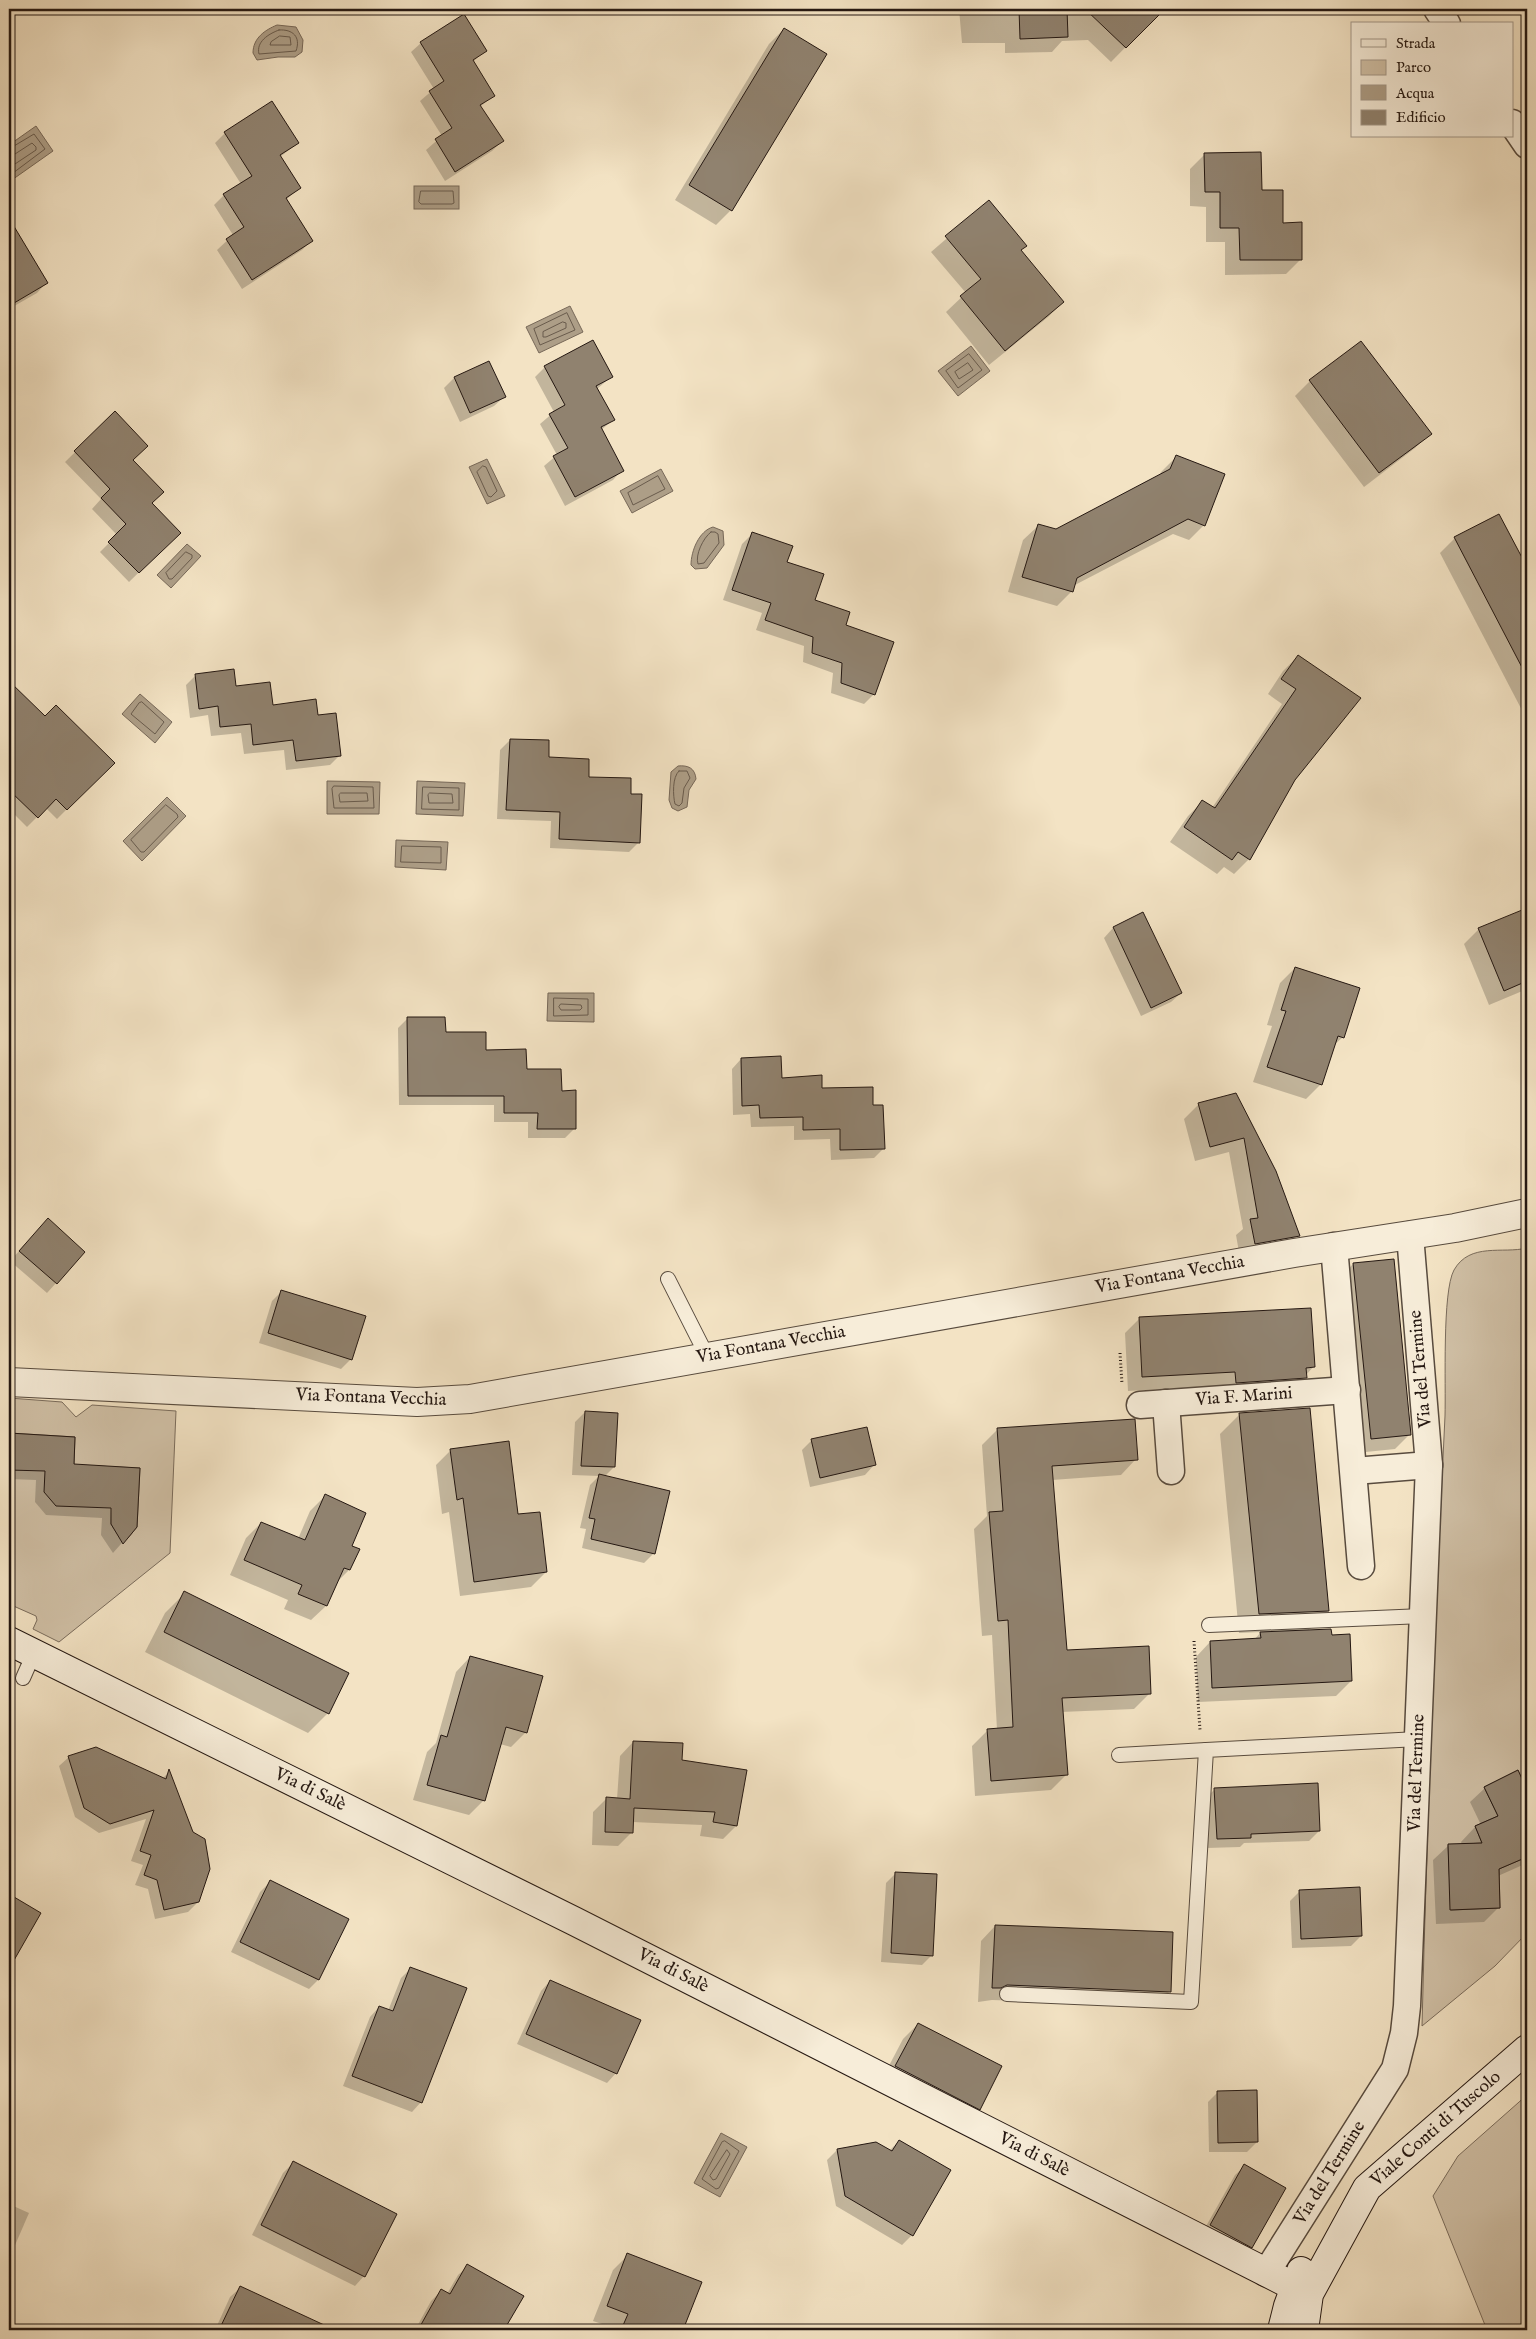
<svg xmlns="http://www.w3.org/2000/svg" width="1536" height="2339" font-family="'IM FELL English',serif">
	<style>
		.green { fill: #d0c0a6; stroke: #7a6c5c; fill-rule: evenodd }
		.water { fill: #ad9e87; stroke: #776858 }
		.shadow { fill: #0003 }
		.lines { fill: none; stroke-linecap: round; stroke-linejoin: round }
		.shore { stroke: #695b4c; stroke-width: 1 }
		.building { fill: #90826f; stroke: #251812 }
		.service-casing { stroke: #584b3e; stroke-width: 16 }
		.minor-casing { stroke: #584b3e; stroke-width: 29 }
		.tertiary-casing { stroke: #584b3e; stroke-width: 30 }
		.secondary-casing { stroke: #251812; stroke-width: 30 }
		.path { stroke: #251812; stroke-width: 3; stroke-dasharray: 1 2.5; stroke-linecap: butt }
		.service { stroke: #f7edd9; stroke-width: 14 }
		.minor { stroke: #f7edd9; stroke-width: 26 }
		.tertiary { stroke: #f7edd9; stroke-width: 28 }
		.secondary { stroke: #f7edd9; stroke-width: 28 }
		.labels { text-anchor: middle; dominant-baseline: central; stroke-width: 4; stroke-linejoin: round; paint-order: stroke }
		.street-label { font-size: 18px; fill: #251812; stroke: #f7edd9 }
	</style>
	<rect width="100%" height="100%" fill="#f3e3c4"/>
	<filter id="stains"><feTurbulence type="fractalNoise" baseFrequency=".004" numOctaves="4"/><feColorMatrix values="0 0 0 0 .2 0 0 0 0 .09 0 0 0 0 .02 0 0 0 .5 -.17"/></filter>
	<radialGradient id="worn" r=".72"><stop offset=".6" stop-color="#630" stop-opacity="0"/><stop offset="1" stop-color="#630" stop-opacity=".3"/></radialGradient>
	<g class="green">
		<path d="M1527,1248V1790L1518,1770L1484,1787L1498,1816L1475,1826L1482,1843L1448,1845L1451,1910L1500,1908L1499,1869L1527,1857V1933L1495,1966L1422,2026C1427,1823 1435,1620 1445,1416C1446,1386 1442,1292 1454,1270C1470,1242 1503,1254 1527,1248Z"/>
		<path d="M9,1398L62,1402L76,1417L92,1405L176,1411L170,1553L59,1642L33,1629L37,1620L36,1616L9,1604V1470L74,1465L75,1437L9,1433ZM74,1465L140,1468L137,1527L128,1538H120L111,1524L112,1491Z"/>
		<polygon points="1527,2095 1527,2330 1487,2330 1433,2196 1458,2156"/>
	</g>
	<g class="water">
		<path d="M277,25L296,27L303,40L302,52L295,57H278L257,60L253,53C253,38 265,30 277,25Z"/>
		<polygon points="36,126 53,151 9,182 9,145"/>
		<rect x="414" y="186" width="45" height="23"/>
		<polygon points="570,306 583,332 539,353 526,327"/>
		<polygon points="971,346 990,371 958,396 938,371"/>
		<polygon points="487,459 505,496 487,504 469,467"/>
		<polygon points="661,469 673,491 632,513 620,491"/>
		<path d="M713,527L723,531L724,545L707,568L695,569L691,565C691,551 699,531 713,527Z"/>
		<polygon points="187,544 201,556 171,588 157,575"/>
		<polygon points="140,694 172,722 155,743 122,714"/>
		<path d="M678,766C688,765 695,768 696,779L689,790L687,807L678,811L672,808L669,800L671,772Z"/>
		<polygon points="327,781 380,782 379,814 327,814"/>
		<polygon points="417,781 465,783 463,816 416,814"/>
		<polygon points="167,797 186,816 142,861 123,841"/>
		<polygon points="396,840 448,842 446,870 395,867"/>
		<polygon points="548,993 594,993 594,1022 547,1021"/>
		<polygon points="721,2133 747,2147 720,2197 694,2183"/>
	</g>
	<g class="shadow">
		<polygon points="959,9 1163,9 1111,62 1088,40 1062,41 1052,52 1005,53 1005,43 962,43"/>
		<polygon points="784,29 731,210 716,225 675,200 769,44"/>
		<polygon points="421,43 485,50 473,62 494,95 480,107 502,141 492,151 445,181 426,150 442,136 420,101 434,89 411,52"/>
		<polygon points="272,103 298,143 280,157 300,187 286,200 312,240 302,250 242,289 217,250 233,235 214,205 224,195 241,184 215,143 225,133"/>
		<polygon points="1205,154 1261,192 1282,224 1301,259 1286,274 1225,275 1225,242 1206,242 1206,207 1190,206 1190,169"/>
		<polygon points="989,202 1020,251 1063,302 1048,317 989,365 946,312 966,293 931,252"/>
		<polygon points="9,220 46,283 37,293 9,309"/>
		<polygon points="1361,343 1430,433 1415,448 1364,487 1295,396 1310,381"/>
		<polygon points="488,363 504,397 494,406 460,422 444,388 454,378"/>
		<polygon points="545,367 611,377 597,389 613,420 601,430 622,470 613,480 565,506 544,466 557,455 540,424 554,412 535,377"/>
		<polygon points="115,413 132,461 150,503 179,533 129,582 100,552 117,535 92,509 101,499 65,462"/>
		<polygon points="1176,457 1204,525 1189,540 1173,534 1073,586 1071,592 1057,606 1008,592 1023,540 1038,526 1056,531 1159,477 1161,472"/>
		<polygon points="1499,516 1527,570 1527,720 1440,553 1455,538"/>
		<polygon points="752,534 786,562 814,601 844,626 874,694 864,704 831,693 833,673 803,662 804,646 756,630 762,613 723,600 742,544"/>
		<polygon points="1298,656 1294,779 1249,859 1234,874 1224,867 1217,874 1170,842 1188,816 1203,801 1212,808 1282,704 1268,694 1283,671"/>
		<polygon points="196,675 235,688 272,706 317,716 340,755 330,765 286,770 284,750 244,754 241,733 211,736 208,715 190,718 186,685"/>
		<polygon points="10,684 45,718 113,763 57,819 46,808 27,827 9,809"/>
		<polygon points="510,740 587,778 629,795 639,842 629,852 550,848 551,821 497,819 500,750"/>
		<polygon points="1527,890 1527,906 1522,895"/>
		<polygon points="1527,909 1527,989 1489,1005 1464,944 1479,929"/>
		<polygon points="1143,914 1181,993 1171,1002 1141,1016 1104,938 1113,928"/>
		<polygon points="1295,968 1343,1037 1333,1046 1321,1084 1306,1099 1253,1082 1272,1026 1267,1025 1280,983"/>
		<polygon points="408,1018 525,1070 561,1093 575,1128 565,1138 528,1138 528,1122 494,1122 494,1105 399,1105 398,1028"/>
		<polygon points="741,1059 781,1079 821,1089 883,1149 874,1158 831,1160 830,1139 794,1140 794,1126 751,1127 750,1114 733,1115 732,1069"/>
		<polygon points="1235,1094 1298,1235 1284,1250 1240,1258 1236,1235 1243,1229 1229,1152 1195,1161 1184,1119 1199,1104"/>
		<polygon points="38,1230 56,1283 47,1293 10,1261"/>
		<polygon points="1353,1264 1410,1434 1395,1449 1356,1453 1339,1279"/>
		<polygon points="282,1291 351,1359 341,1369 259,1343 272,1301"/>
		<polygon points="1140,1318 1314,1366 1291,1392 1222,1397 1221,1386 1128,1391 1125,1333"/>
		<polygon points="585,1412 614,1467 605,1476 654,1553 644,1563 582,1548 586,1529 580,1528 590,1485 599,1476 572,1475 575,1422"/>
		<polygon points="1240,1414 1328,1611 1308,1631 1351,1681 1336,1696 1198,1702 1196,1657 1210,1642 1254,1640 1261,1632 1239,1633 1220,1434"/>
		<polygon points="998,1429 1136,1459 1121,1475 1052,1480 1065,1651 1150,1693 1134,1709 1061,1712 1066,1775 1051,1790 975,1796 972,1746 987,1731 997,1730 992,1635 982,1636 974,1529 987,1516 982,1445"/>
		<polygon points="9,1434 74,1438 73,1466 136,1527 113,1553 101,1535 102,1518 46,1515 35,1502 36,1480 9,1479"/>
		<polygon points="811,1441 874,1465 865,1475 810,1487 802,1450"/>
		<polygon points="451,1450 546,1572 531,1587 460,1596 449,1512 442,1514 436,1465"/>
		<polygon points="325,1496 350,1547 349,1570 336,1583 326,1606 311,1620 284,1609 288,1600 230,1575 246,1538 261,1523 298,1539 310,1511"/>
		<polygon points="185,1593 328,1713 308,1733 145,1652 165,1613"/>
		<polygon points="470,1657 526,1732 511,1747 500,1744 484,1800 469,1815 413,1800 427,1752 436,1743 456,1672"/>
		<polygon points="633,1742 681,1761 736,1826 723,1839 700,1836 702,1825 632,1822 631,1833 618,1846 592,1845 593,1812 607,1798 617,1799 620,1756"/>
		<polygon points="69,1757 162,1779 169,1772 192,1833 198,1902 188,1912 155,1919 148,1889 135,1885 143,1865 131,1861 146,1819 99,1833 75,1817 59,1766"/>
		<polygon points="1517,1772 1527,1793 1527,1863 1498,1876 1499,1907 1484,1922 1436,1924 1433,1860 1448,1846 1462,1845 1461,1842 1475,1827 1481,1825 1470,1802 1485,1788"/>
		<polygon points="1215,1789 1319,1831 1309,1841 1244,1843 1240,1847 1207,1848 1205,1799"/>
		<polygon points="896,1873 932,1955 922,1965 881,1962 886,1883"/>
		<polygon points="270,1882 318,1980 309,1989 231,1952 260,1892"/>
		<polygon points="1300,1891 1361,1936 1351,1946 1292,1948 1290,1901"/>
		<polygon points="9,1896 39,1913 17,1953 9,1961"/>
		<polygon points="995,1926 1169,1992 1155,2007 992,2000 978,2002 981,1941"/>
		<polygon points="411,1968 421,2102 412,2112 343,2086 370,2017 379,2007 388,2011 401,1978"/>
		<polygon points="550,1981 616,2073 607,2083 517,2044 541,1991"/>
		<polygon points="918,2024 979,2109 964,2124 881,2081 903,2039"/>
		<polygon points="1218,2092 1257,2142 1247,2152 1209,2152 1208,2102"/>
		<polygon points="899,2141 912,2235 902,2245 836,2206 827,2160 837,2150 875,2143 889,2151"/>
		<polygon points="293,2163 364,2276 355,2286 252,2235 283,2173"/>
		<polygon points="1245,2166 1251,2247 1242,2257 1201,2235 1235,2175"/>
		<polygon points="9,2204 29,2213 9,2259"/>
		<polygon points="628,2255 683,2328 689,2330 613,2330 614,2328 593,2321 613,2270"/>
		<polygon points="468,2266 522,2297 503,2330 415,2330 431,2301 441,2291 447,2294 458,2275"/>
		<polygon points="240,2288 332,2330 215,2330 230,2297"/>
	</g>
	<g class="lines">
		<g class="shore">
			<path d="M279,30C293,29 301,37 296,51L259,54C256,42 268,34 279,30Z"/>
			<polygon points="280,36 290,37 291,45 270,45 271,42"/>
			<polyline points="9,149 34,134 45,149 9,176"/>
			<polyline points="9,155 15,154 32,143 36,147 36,150 9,168"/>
			<polygon points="421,191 453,191 454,203 452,204 421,204 419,202"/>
			<polygon points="567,313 575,330 540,345 534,329"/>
			<polygon points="563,322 566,323 566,328 546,337 543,337 543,332"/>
			<polygon points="969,354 982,370 958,388 946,371"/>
			<polygon points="968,363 973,370 959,379 955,372"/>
			<polygon points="483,466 486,467 497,491 491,497 488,496 477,472"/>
			<polygon points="658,476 665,489 633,505 628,493"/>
			<path d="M711,532H715L718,534L719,543L704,563L698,564C695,555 703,538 711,532Z"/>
			<polygon points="186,552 192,555 192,558 172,579 169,579 166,573"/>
			<polygon points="142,702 164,722 155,734 131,714 139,703"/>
			<path d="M679,771H687L690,778L684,788L682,803L679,806L675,804C673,796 672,777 679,771Z"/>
			<polygon points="334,786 373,787 374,808 334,808 332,789"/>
			<polygon points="423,787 459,788 459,810 422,809"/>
			<polygon points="341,793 367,793 368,801 340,802 339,795"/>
			<polygon points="430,793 452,794 453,803 429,803 428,795"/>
			<polygon points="166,805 177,814 178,817 144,852 141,852 131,840"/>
			<polygon points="402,846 441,847 441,863 401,862"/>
			<polygon points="554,998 588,999 588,1015 554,1016"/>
			<polygon points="561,1004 581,1005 582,1008 580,1010 561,1010 559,1007"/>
			<polygon points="725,2141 739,2151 719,2188 716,2189 702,2179 722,2142"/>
			<polygon points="727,2150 730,2154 716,2179 713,2180 710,2176"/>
		</g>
	</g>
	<g class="building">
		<polygon points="1019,9 1067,9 1068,37 1020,39"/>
		<polygon points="1085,9 1165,9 1126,48"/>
		<polygon points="464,14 487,51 473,60 495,96 480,105 504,141 455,172 435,139 452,128 429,91 444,81 420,42"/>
		<polygon points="784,28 827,54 732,211 689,185"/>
		<polygon points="272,101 299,143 280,155 301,188 286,198 313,241 252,280 226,239 244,227 223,194 252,176 224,132"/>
		<polygon points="1261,152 1262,190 1283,190 1283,223 1302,222 1302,260 1240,260 1239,228 1220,228 1220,192 1205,192 1204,153"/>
		<polygon points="989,200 1027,246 1021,250 1064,302 1005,351 960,296 981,279 945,236"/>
		<polygon points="9,218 48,283 9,306"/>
		<polygon points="593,340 613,377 596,386 615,420 601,427 624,471 575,497 553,456 568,448 549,414 565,405 544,366"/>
		<polygon points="1361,341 1432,434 1379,473 1309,380"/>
		<polygon points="489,361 506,397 470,413 454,377"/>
		<polygon points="115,411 148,446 133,460 164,492 152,503 181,533 139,573 108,542 126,524 101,498 110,489 74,451"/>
		<polygon points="1176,455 1225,474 1205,526 1188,519 1077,578 1073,592 1022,577 1038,524 1056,529 1170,469"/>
		<polygon points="1499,514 1527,567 1527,677 1454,537"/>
		<polygon points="752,532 793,546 787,562 824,574 815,600 850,612 846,625 894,642 875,695 841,683 842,663 812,653 813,637 765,620 771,603 732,590"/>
		<polygon points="1298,655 1361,698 1295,780 1250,860 1238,852 1232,860 1184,827 1202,800 1215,808 1296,689 1281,679"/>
		<polygon points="234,669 236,686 270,682 273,705 316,699 318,715 336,713 341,756 296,761 293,740 253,745 251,724 220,727 218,706 199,709 195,674"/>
		<polygon points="9,681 45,716 56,705 115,763 67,810 56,799 38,818 9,790"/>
		<polygon points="510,739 549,740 549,757 589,759 589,777 631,778 631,794 642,794 640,843 559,839 560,812 506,810"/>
		<polygon points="1527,908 1527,981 1504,991 1478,928"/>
		<polygon points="1143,912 1182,993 1151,1008 1113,927"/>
		<polygon points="1295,967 1360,988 1344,1038 1338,1036 1322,1085 1267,1067 1286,1011 1281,1010"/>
		<polygon points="407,1017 445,1017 446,1032 486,1032 486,1050 526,1049 527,1069 561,1069 562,1091 576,1090 576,1129 537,1129 538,1113 504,1113 504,1096 408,1096"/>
		<polygon points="781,1056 782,1078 822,1075 822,1088 873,1087 873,1105 883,1105 885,1149 840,1150 840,1129 803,1130 803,1117 760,1118 759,1105 742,1106 741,1058"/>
		<polygon points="1236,1093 1276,1171 1300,1236 1255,1244 1250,1219 1258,1218 1244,1138 1210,1147 1198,1103"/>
		<polygon points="48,1218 85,1252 57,1284 19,1251"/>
		<polygon points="1394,1259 1411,1435 1371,1439 1353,1263"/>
		<polygon points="281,1290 366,1316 352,1360 268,1333"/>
		<polygon points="1311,1308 1315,1367 1306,1368 1307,1378 1236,1383 1235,1372 1142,1377 1139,1317"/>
		<polygon points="1310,1408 1329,1611 1259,1614 1239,1413"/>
		<polygon points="585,1411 618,1413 615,1467 581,1466"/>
		<polygon points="1135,1419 1138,1460 1052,1466 1067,1650 1149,1646 1151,1694 1062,1698 1068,1775 991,1781 987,1729 1013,1727 1008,1620 998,1621 989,1512 1003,1511 997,1428"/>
		<polygon points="867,1427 876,1465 820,1478 811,1439"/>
		<polygon points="9,1433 75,1437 74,1464 140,1468 137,1527 123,1544 111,1524 111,1508 56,1506 44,1492 45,1471 9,1470"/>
		<polygon points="509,1441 518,1514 540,1512 547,1572 474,1582 463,1498 457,1500 450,1449"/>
		<polygon points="599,1474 670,1491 655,1554 591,1539 595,1519 589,1518"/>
		<polygon points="325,1494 366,1513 352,1546 360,1549 350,1570 344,1568 327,1606 298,1594 302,1585 244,1560 261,1522 305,1540"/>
		<polygon points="184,1591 349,1673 329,1714 164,1632"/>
		<polygon points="1331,1629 1332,1635 1350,1634 1352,1681 1212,1688 1210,1641 1261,1638 1260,1632"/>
		<polygon points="470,1656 543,1676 527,1733 506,1727 485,1801 427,1785 441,1735 447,1737"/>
		<polygon points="633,1741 683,1743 682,1760 747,1770 737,1826 713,1822 715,1812 634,1808 633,1833 605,1832 606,1797 630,1799"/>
		<polygon points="96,1747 166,1779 169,1769 193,1832 205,1839 210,1869 199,1902 164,1910 157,1880 144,1875 151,1855 140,1851 154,1810 110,1824 84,1808 68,1756"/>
		<polygon points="1518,1770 1527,1790 1527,1857 1499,1869 1500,1908 1450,1910 1448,1844 1482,1843 1475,1826 1498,1816 1484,1787"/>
		<polygon points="1318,1783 1320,1831 1251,1834 1251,1838 1217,1839 1214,1788"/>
		<polygon points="895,1872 937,1874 933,1956 891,1953"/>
		<polygon points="270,1880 349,1919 319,1980 240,1942"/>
		<polygon points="1360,1887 1362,1936 1301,1939 1299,1890"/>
		<polygon points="9,1894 41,1913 9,1969"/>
		<polygon points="995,1925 1173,1932 1171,1992 1007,1985 1001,1988 992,1988"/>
		<polygon points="410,1967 467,1988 422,2103 352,2076 379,2006 393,2011"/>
		<polygon points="550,1980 641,2020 617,2074 526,2034"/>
		<polygon points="918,2023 1002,2066 980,2110 895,2066"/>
		<polygon points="1257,2090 1258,2142 1218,2143 1217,2091"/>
		<polygon points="899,2140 951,2170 913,2236 845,2196 837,2149 876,2142 892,2151"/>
		<polygon points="293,2161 397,2214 365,2277 261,2225"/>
		<polygon points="1244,2164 1286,2188 1252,2248 1210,2225"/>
		<polygon points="627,2253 702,2282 683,2330 621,2330 628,2314 607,2306"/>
		<polygon points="467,2264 524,2296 504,2330 418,2330 441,2289 450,2294"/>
		<polygon points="240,2286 335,2330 219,2330"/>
	</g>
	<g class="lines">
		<defs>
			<g id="service">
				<polyline points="668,1279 707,1356"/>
				<polyline points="1209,1625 1423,1616"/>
				<polyline points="23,1678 34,1653"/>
				<polyline points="1119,1755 1206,1750"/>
				<polyline points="1007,1994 1191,2002 1206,1750 1418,1739"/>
			</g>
			<g id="minor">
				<polyline points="1437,9 1447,24"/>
				<polyline points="1512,123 1527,145"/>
				<polyline points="1334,1246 1361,1566"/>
				<polyline points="1166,1403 1171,1471"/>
				<polyline points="1140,1405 1347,1390"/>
				<polyline points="1354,1471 1429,1465"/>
				<polyline points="1266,2273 1395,2069 1404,2033 1407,2006 1429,1465 1410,1235"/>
			</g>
			<polyline id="tertiary" points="9,1382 417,1402 470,1399 1294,1253 1455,1228 1527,1213"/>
			<g id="secondary">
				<polyline points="9,1641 574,1921 1309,2294"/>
				<polyline points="1282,2330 1288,2306 1301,2271"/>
				<polyline points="1304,2330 1309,2294 1367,2188 1527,2049"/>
			</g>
		</defs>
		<use href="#service" class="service-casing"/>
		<use href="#minor" class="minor-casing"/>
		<use href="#tertiary" class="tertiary-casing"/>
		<use href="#secondary" class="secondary-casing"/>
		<g class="path">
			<polyline points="1120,1353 1122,1384"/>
			<polyline points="1194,1641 1200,1730"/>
		</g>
		<use href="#service" class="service"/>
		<use href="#minor" class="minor"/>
		<use href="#tertiary" class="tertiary"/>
		<use href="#secondary" class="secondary"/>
	</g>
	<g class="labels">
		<g class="street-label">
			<text transform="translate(1170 1275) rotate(-10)">Via Fontana Vecchia</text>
			<text transform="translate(771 1345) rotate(-10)">Via Fontana Vecchia</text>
			<text transform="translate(1421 1369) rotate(-95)">Via del Termine</text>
			<text transform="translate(1244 1397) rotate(-4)">Via F. Marini</text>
			<text transform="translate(371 1398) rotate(2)">Via Fontana Vecchia</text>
			<text transform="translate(1417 1773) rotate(-88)">Via del Termine</text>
			<text transform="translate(310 1790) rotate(26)">Via di Salè</text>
			<text transform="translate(673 1971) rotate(27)">Via di Salè</text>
			<text transform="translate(1436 2129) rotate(-41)">Viale Conti di Tuscolo</text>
			<text transform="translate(1034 2155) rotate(27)">Via di Salè</text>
			<text transform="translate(1330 2173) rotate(-58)">Via del Termine</text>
		</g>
	</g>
	<rect width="1536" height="2339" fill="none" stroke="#f3e3c4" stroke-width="30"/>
	<rect x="10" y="10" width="1516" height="2319" fill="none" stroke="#251812" stroke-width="2.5"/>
	<rect x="15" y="15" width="1506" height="2309" fill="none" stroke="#251812"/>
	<rect x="1351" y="22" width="162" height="115" fill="#f7edd9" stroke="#a39889"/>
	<rect x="1361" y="39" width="25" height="8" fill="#f7edd9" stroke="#a39889"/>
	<text x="1396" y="48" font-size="15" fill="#251812">Strada</text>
	<rect x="1361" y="60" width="25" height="15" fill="#d0c0a6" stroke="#a39889"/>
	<text x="1396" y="72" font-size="15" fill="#251812">Parco</text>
	<rect x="1361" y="85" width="25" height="15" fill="#ad9e87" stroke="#a39889"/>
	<text x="1396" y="98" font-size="15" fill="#251812">Acqua</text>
	<rect x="1361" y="110" width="25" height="15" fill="#90826f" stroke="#a39889"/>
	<text x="1396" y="122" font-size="15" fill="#251812">Edificio</text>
	<rect width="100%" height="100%" filter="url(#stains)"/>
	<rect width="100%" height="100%" fill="url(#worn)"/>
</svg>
